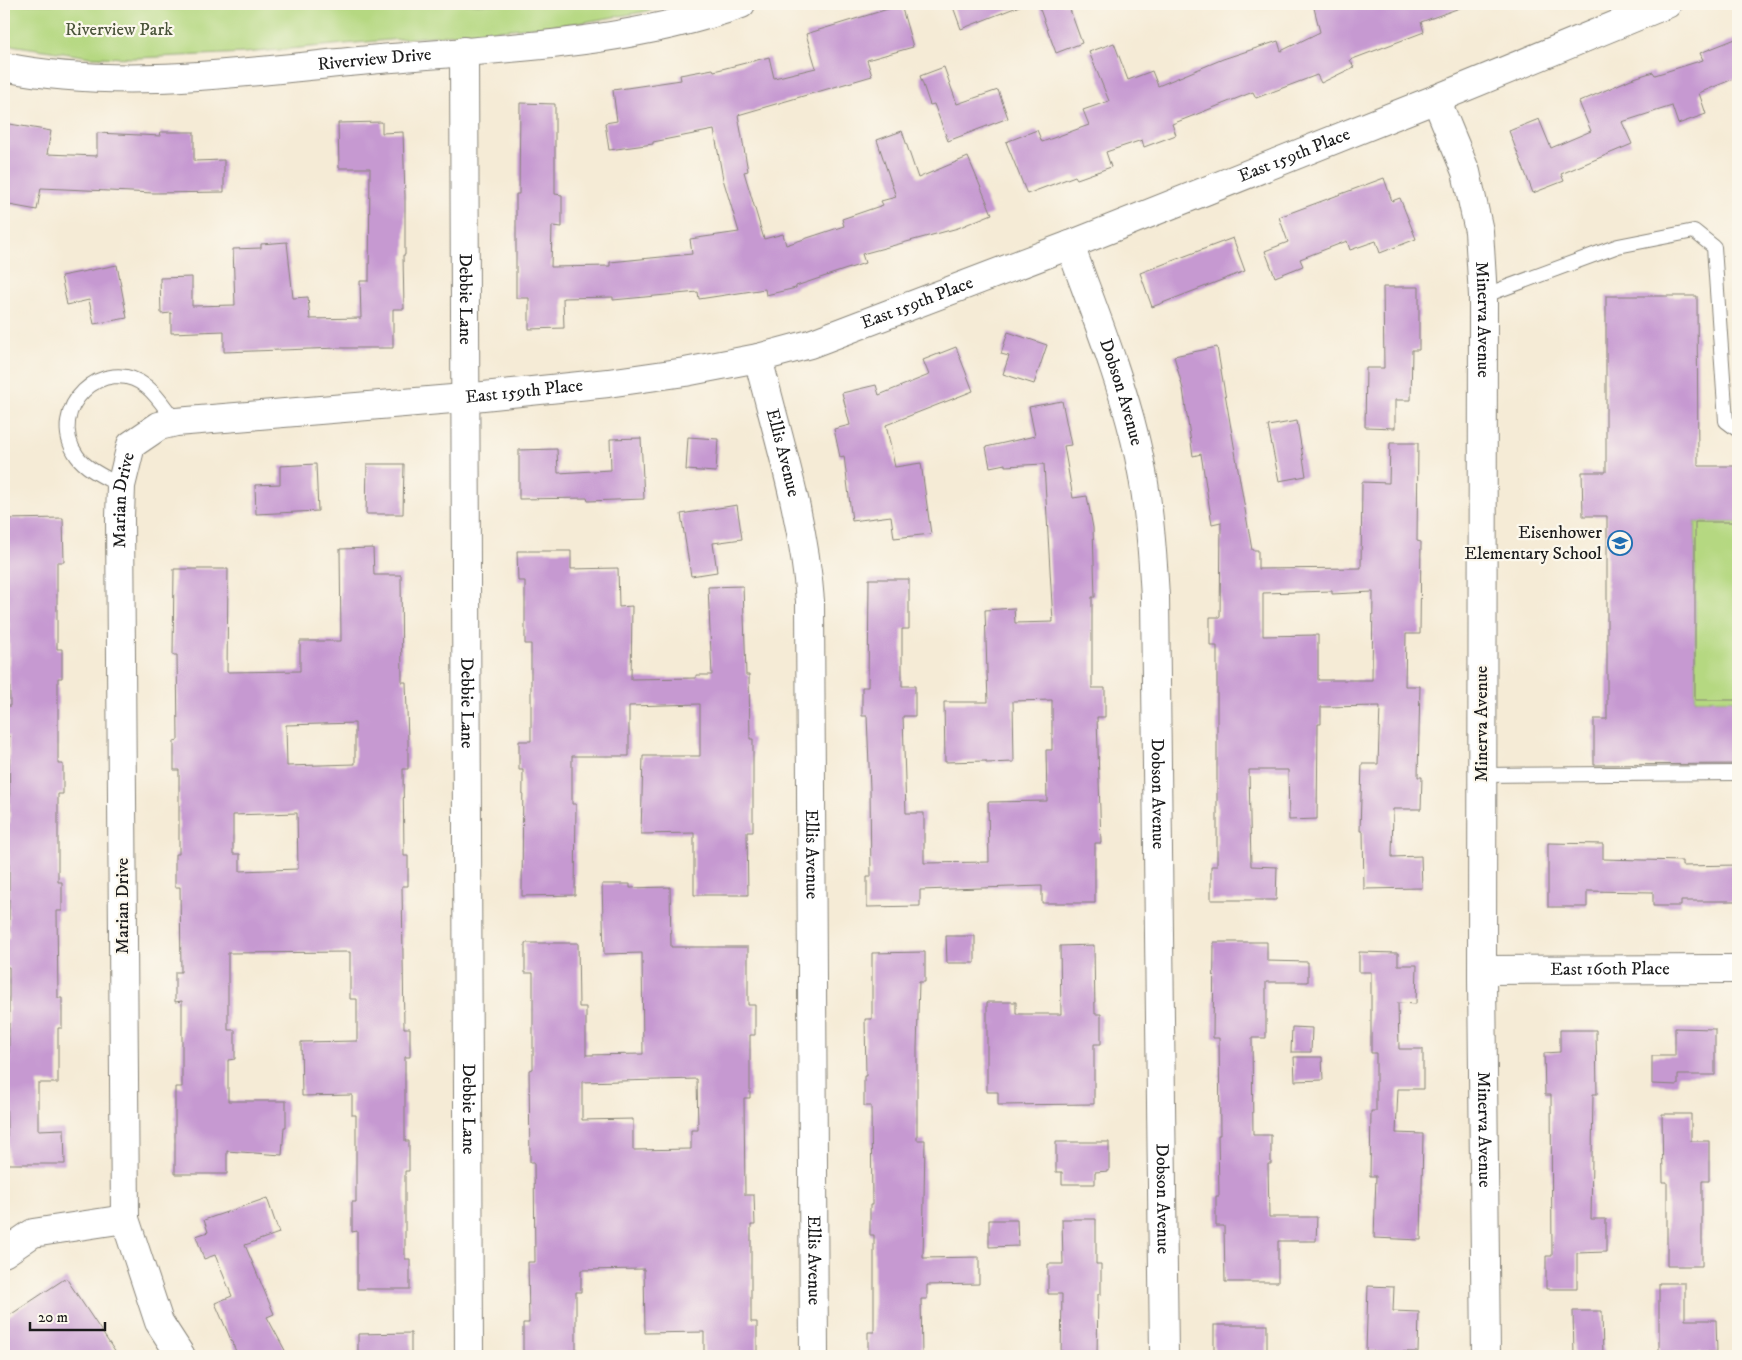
<svg xmlns="http://www.w3.org/2000/svg" width="1742" height="1360" font-family="'IM FELL DW Pica',serif">
	<style>
		.green { fill: #b5d881; stroke: #687a4e }
		.building { fill: #c699d1; fill-rule: evenodd }
		.lines { fill: none; stroke-linecap: round; stroke-linejoin: round }
		.service-casing { stroke: #888479; stroke-width: 16 }
		.minor-casing { stroke: #888479; stroke-width: 30 }
		.service { stroke: #fff; stroke-width: 14 }
		.minor { stroke: #fff; stroke-width: 28 }
		.labels { text-anchor: middle; dominant-baseline: central; stroke-width: 4.5; stroke-linejoin: round; paint-order: stroke }
		.park-label { font-size: 18px; fill: #4a543a; stroke: #fbf7ec }
		.street-label { font-size: 18px; fill: #1c1c1c; stroke: #fbf7ec }
		.poi-label { font-size: 18px; fill: #1c1c1c; stroke: #fbf7ec; text-anchor: end }
	</style>
	<rect width="100%" height="100%" fill="#fbf7ec"/>
	<filter id="ink" filterUnits="userSpaceOnUse"><feTurbulence type="fractalNoise" baseFrequency=".02" numOctaves="2"/><feDisplacementMap in="SourceGraphic" scale="10" xChannelSelector="R" yChannelSelector="G"/><feConvolveMatrix kernelMatrix="1 2 1 2 8 2 1 2 1" color-interpolation-filters="sRGB"/></filter>
	<filter id="wash" filterUnits="userSpaceOnUse"><feTurbulence type="fractalNoise" baseFrequency=".0096" numOctaves="4" result="noise"/><feDisplacementMap in="SourceGraphic" scale="20" xChannelSelector="R" yChannelSelector="G"/><feGaussianBlur stdDeviation="1.12" result="paint"/><feColorMatrix in="noise" values="0 0 0 0 0 0 0 0 0 0 0 0 0 0 0 0 0 1.4 0 .05"/><feComposite in="paint" operator="in"/></filter>
	<g filter="url(#wash)">
		<rect width="100%" height="100%" fill="#f5ebd6"/>
		<g class="green">
			<polygon points="4,4 671,4 643,12 579,23 244,53 137,58 90,57 4,44"/>
			<rect x="1695" y="522" width="43" height="178"/>
		</g>
		<g id="blocks">
			<g class="building">
				<polygon points="952,4 1022,4 1022,5 961,29"/>
				<polygon points="1038,4 1068,4 1082,43 1056,53"/>
				<polygon points="1313,4 1464,4 1465,6 1421,22 1424,32 1350,60 1354,67 1321,83 1317,75 1256,98 1253,92 1172,124 1176,135 1144,147 1142,140 1106,152 1111,167 1077,179 1075,176 1027,194 1006,142 1037,130 1042,142 1089,125 1083,110 1109,101 1089,52 1114,43 1128,80 1152,71 1158,86 1223,59 1278,41 1281,51 1320,32"/>
				<polygon points="901,5 913,47 867,60 872,76 738,115 748,171 744,172 764,239 783,234 786,245 844,226 842,219 883,205 881,201 896,197 877,140 902,131 918,178 968,157 992,214 958,228 862,254 865,263 796,286 796,288 766,295 765,289 699,299 698,292 613,300 613,297 563,298 564,328 529,329 529,298 516,298 516,194 519,194 520,103 555,104 555,194 562,195 562,227 552,226 551,267 610,266 610,262 692,254 690,239 739,232 723,179 714,130 653,142 653,144 609,150 605,123 617,121 613,90 681,80 680,75 713,69 714,71 769,57 774,78 816,68 806,34"/>
				<polygon points="1738,38 1738,77 1699,93 1706,114 1678,124 1672,106 1622,122 1632,144 1561,174 1564,181 1533,193 1509,131 1539,119 1551,148 1591,131 1579,102 1631,79 1653,72 1655,75 1703,60 1700,53"/>
				<polygon points="944,67 957,104 998,90 1008,118 948,141 934,104 930,105 920,76"/>
				<polygon points="382,122 382,133 403,132 405,196 405,255 403,255 404,309 393,309 393,348 339,348 224,352 224,331 171,333 171,313 161,314 160,278 192,277 192,306 235,305 233,249 261,248 261,244 287,242 293,298 308,297 310,319 361,318 360,281 369,281 370,168 339,168 338,123"/>
				<polygon points="4,123 51,131 47,154 97,156 97,133 161,136 160,132 194,132 194,161 224,160 224,192 154,193 41,188 37,210 4,204"/>
				<polygon points="1384,178 1392,201 1400,198 1416,239 1380,253 1376,241 1350,250 1347,241 1300,259 1303,266 1275,277 1265,251 1288,242 1279,217"/>
				<polygon points="1233,238 1245,271 1152,307 1140,273"/>
				<polygon points="117,265 127,318 94,324 89,300 67,305 61,276"/>
				<polygon points="1383,287 1419,287 1419,350 1412,350 1411,400 1395,400 1395,428 1365,427 1366,368 1384,368"/>
				<polygon points="1606,296 1697,296 1698,466 1738,466 1738,522 1695,522 1695,700 1738,700 1738,764 1594,765 1594,719 1607,719 1607,516 1583,516 1582,472 1606,472"/>
				<polygon points="1008,332 1047,345 1034,384 1003,374 1009,356 1001,354"/>
				<polygon points="956,347 973,391 886,425 895,467 921,463 931,534 894,538 891,516 852,521 844,456 840,457 834,429 850,425 842,393 876,385 879,395 929,375 923,360"/>
				<path d="M1217,347L1252,550H1258V569L1361,568L1362,482L1389,483L1390,443H1418L1417,541L1421,542L1420,634H1406L1405,686H1420L1418,777H1422L1421,809H1393L1392,857L1421,856L1422,888L1364,889L1363,831H1360L1362,764H1378L1380,706L1321,707V724H1318L1317,819L1289,820L1288,770H1249L1251,866L1277,867L1276,900H1211V866H1217V646H1210V617H1220L1221,522L1212,524L1201,454L1193,456L1183,389L1174,356ZM1332,591V594L1373,592L1372,680H1318V635L1263,636V593Z"/>
				<polygon points="1062,401 1071,445 1064,446 1073,498 1087,496 1093,528 1095,597 1092,597 1092,688 1105,688 1105,717 1097,717 1101,843 1095,843 1095,903 1042,903 1042,886 920,890 920,906 867,907 867,877 871,877 870,789 867,716 862,716 862,687 868,687 869,579 909,579 909,629 902,629 902,686 915,686 915,716 903,716 906,813 924,813 924,863 989,862 988,802 1047,801 1046,750 1052,750 1052,700 1013,701 1014,762 986,763 986,761 945,762 944,702 988,702 985,610 1014,608 1015,623 1053,622 1044,464 1005,466 1005,464 990,467 986,447 1035,436 1029,407"/>
				<polygon points="1297,421 1306,476 1279,481 1268,426"/>
				<polygon points="688,437 718,439 716,472 686,470"/>
				<polygon points="641,438 644,499 588,501 587,498 519,499 519,450 557,449 558,473 611,470 610,439"/>
				<polygon points="316,464 318,511 256,514 255,485 280,484 280,466"/>
				<polygon points="367,464 404,464 403,514 366,514"/>
				<polygon points="737,505 742,539 713,543 717,572 691,576 681,514"/>
				<polygon points="63,518 64,562 57,562 57,649 62,649 62,678 58,678 58,764 63,764 63,794 58,794 58,882 62,882 62,911 57,911 58,998 62,998 62,1028 58,1028 58,1083 38,1083 38,1130 64,1129 65,1164 8,1164 5,1054 9,1054 9,967 5,967 5,938 9,938 9,853 5,853 5,823 10,823 9,736 5,736 5,707 10,706 9,622 5,622 4,519"/>
				<path d="M373,548L374,575H401L402,682H406L408,740V769H403L404,856H408V886H402L404,1028H410V1057H405V1141H409V1171H405V1259H410V1289H357V1231L352,1232V1202H356V1115H352V1095L302,1096L301,1042L357,1041V999H350V952L228,953V1030H235V1059L228,1060V1101H286V1127H284L282,1155L227,1151V1174H175V1087H182V1001L175,1002V972H181L180,887H175V854H179V770H174V741L178,740L177,655H173L174,569H228L227,672L300,671V641H341L340,549ZM355,723V764L287,766L286,725ZM297,813L298,869L240,871V854H233V815Z"/>
				<polygon points="517,551 571,551 571,569 618,568 619,607 632,606 631,679 696,678 696,675 712,675 708,587 743,586 746,675 749,675 750,739 753,739 753,832 747,832 748,895 694,895 694,833 641,834 643,756 700,756 700,704 629,706 629,756 572,756 572,804 576,804 575,895 522,896 523,770 519,770 519,741 531,741 531,644 525,644 525,581 518,581"/>
				<polygon points="1548,843 1603,844 1603,859 1682,861 1682,866 1738,865 1738,901 1681,901 1681,906 1653,906 1653,892 1587,891 1587,907 1548,907"/>
				<path d="M602,884H630V888L670,887L671,947H748V1005H755V1035H750V1098H744L745,1195H754L755,1225H751V1322H757V1352H704V1332L645,1333L644,1269L581,1270V1292H576V1352H523V1323H529L528,1262H535L534,1162H530L529,1070L533,1069V973H525V943H578L579,1007H586V1055L643,1054L642,953L604,954ZM697,1079L698,1130H691V1149L633,1150V1119L582,1120V1082Z"/>
				<polygon points="946,936 975,936 975,963 947,963"/>
				<polygon points="1214,942 1267,942 1267,961 1308,962 1308,982 1266,982 1266,1038 1252,1038 1253,1135 1271,1135 1271,1164 1268,1164 1269,1217 1317,1217 1316,1241 1278,1241 1278,1282 1225,1282 1224,1226 1216,1226 1216,1196 1219,1196 1218,1135 1220,1135 1219,1038 1213,1038"/>
				<polygon points="1094,945 1095,1014 1101,1014 1101,1044 1094,1044 1094,1104 998,1105 998,1092 987,1092 987,1002 1016,1002 1016,1014 1061,1014 1060,946"/>
				<polygon points="925,952 925,982 919,982 917,1048 917,1140 925,1140 923,1258 979,1257 979,1284 927,1285 927,1299 921,1299 922,1356 868,1356 868,1332 874,1332 874,1235 870,1235 870,1205 872,1205 871,1106 864,1106 864,1076 866,1076 865,1019 872,1019 872,953"/>
				<polygon points="1359,952 1398,953 1398,965 1417,965 1416,1004 1398,1003 1399,1049 1423,1049 1423,1089 1398,1089 1396,1133 1423,1134 1421,1240 1374,1238 1376,1176 1370,1176 1371,1111 1376,1111 1376,1053 1371,1053 1371,972 1359,972"/>
				<polygon points="1292,1027 1312,1028 1311,1052 1291,1052"/>
				<polygon points="1675,1028 1715,1029 1715,1075 1678,1075 1678,1085 1652,1084 1652,1056 1675,1056"/>
				<polygon points="1560,1030 1596,1030 1597,1094 1593,1094 1591,1219 1606,1219 1606,1252 1577,1253 1577,1289 1546,1289 1546,1256 1552,1256 1551,1095 1545,1095 1544,1053 1560,1052"/>
				<polygon points="1294,1057 1322,1057 1323,1080 1295,1081"/>
				<polygon points="1662,1114 1691,1114 1691,1141 1709,1141 1709,1181 1702,1181 1702,1266 1667,1266 1667,1182 1663,1182"/>
				<polygon points="1056,1142 1109,1142 1109,1171 1095,1172 1095,1184 1062,1184 1062,1172 1056,1172"/>
				<polygon points="267,1198 279,1233 245,1245 274,1314 267,1317 288,1356 238,1356 215,1303 232,1296 215,1255 204,1259 196,1236 208,1232 204,1220"/>
				<polygon points="1062,1219 1096,1219 1096,1264 1101,1264 1101,1294 1098,1294 1097,1356 1061,1356 1062,1294 1048,1294 1048,1264 1063,1264"/>
				<polygon points="989,1220 1017,1220 1018,1246 989,1247"/>
				<polygon points="66,1278 118,1356 4,1356 4,1319"/>
				<polygon points="1659,1283 1685,1283 1685,1320 1716,1320 1717,1352 1659,1352"/>
				<polygon points="1368,1286 1394,1287 1393,1311 1419,1312 1418,1352 1366,1351"/>
				<polygon points="1573,1311 1602,1311 1603,1356 1574,1356"/>
				<rect x="1214" y="1325" width="53" height="29"/>
				<polygon points="411,1333 411,1356 358,1356 358,1334"/>
			</g>
		</g>
	</g>
	<g filter="url(#ink)">
		<use href="#blocks" fill-opacity="0" stroke="#888479" stroke-width="1"/>
		<g class="lines">
			<defs>
				<g id="service">
					<polyline points="1483,296 1618,246 1694,231 1714,247 1726,421 1738,430"/>
					<path d="M121,486C107,478 87,470 77,456C44,409 105,352 147,387C158,396 167,411 176,422"/>
					<polyline points="1482,775 1738,773"/>
				</g>
				<g id="minor">
					<path id="s1" d="M464,51L469,1356"/>
					<path id="s2" d="M4,67C127,92 256,70 380,59C501,48 625,45 741,4"/>
					<path id="s3" d="M1436,99L1466,172L1479,231L1483,296L1482,978L1486,1356"/>
					<path id="s4" d="M1070,245C1093,309 1119,373 1135,439C1148,491 1152,544 1155,597L1164,1356"/>
					<path id="s5" d="M758,358C778,438 804,518 810,601L814,1356"/>
					<path id="s6" d="M1482,970L1738,969"/>
					<polyline points="4,1253 33,1233 125,1219"/>
					<path id="s7" d="M181,1356L159,1322L125,1219L120,518L121,486L131,445L159,426L176,422L464,398L608,383L685,372L758,358L810,344L1070,245L1436,99L1667,4"/>
				</g>
			</defs>
			<use href="#service" class="service-casing"/>
			<use href="#minor" class="minor-casing"/>
			<use href="#service" class="service"/>
			<use href="#minor" class="minor"/>
		</g>
	</g>
	<defs>
		<symbol id="school-ring" viewBox="-11 -11 22 22"><circle r="9.5" fill="#fbf7ec" stroke="#1f6fb2" stroke-width="1.5"/><path d="M0-5L7-2L0 1L-7-2ZM-4 1L0 2.5L4 1V4Q0 6-4 4Z" fill="#1f6fb2"/></symbol>
	</defs>
	<g fill-rule="evenodd">
		<use href="#school-ring" x="1606" y="529" width="28" height="28"/>
	</g>
	<g class="labels">
		<g class="park-label">
			<text x="119" y="30">Riverview Park</text>
		</g>
		<g class="street-label">
			<text stroke="none"><textPath href="#s2" startOffset="372">Riverview Drive</textPath></text>
			<text stroke="none"><textPath href="#s7" startOffset="2135">East 159th Place</textPath></text>
			<text stroke="none"><textPath href="#s1" startOffset="248">Debbie Lane</textPath></text>
			<text stroke="none"><textPath href="#s7" startOffset="1730">East 159th Place</textPath></text>
			<text stroke="none"><textPath href="#s3" startOffset="228">Minerva Avenue</textPath></text>
			<text stroke="none"><textPath href="#s7" startOffset="1325">East 159th Place</textPath></text>
			<text stroke="none"><textPath href="#s4" startOffset="156">Dobson Avenue</textPath></text>
			<text stroke="none"><textPath href="#s5" startOffset="98">Ellis Avenue</textPath></text>
			<text stroke="none"><textPath href="#s7" startOffset="868">Marian Drive</textPath></text>
			<text stroke="none"><textPath href="#s1" startOffset="652">Debbie Lane</textPath></text>
			<text transform="translate(1482 724) rotate(-90)">Minerva Avenue</text>
			<text stroke="none"><textPath href="#s4" startOffset="561">Dobson Avenue</textPath></text>
			<text stroke="none"><textPath href="#s5" startOffset="502">Ellis Avenue</textPath></text>
			<text transform="translate(123 906) rotate(-90)">Marian Drive</text>
			<text stroke="none"><textPath href="#s6" startOffset="128">East 160th Place</textPath></text>
			<text stroke="none"><textPath href="#s1" startOffset="1058">Debbie Lane</textPath></text>
			<text stroke="none"><textPath href="#s3" startOffset="1038">Minerva Avenue</textPath></text>
			<text stroke="none"><textPath href="#s4" startOffset="966">Dobson Avenue</textPath></text>
			<text stroke="none"><textPath href="#s5" startOffset="908">Ellis Avenue</textPath></text>
		</g>
		<g class="poi-label">
			<text x="1602" y="533">Eisenhower<tspan x="1602" dy="21">Elementary School</tspan></text>
		</g>
	</g>
	<rect width="1742" height="1360" fill="none" stroke="#fbf7ec" stroke-width="20"/>
	<path d="M30 1322v8h75v-8" fill="none" stroke="#1c1c1c" stroke-width="2.5"/>
	<text x="38" y="1322" font-size="15" fill="#1c1c1c" stroke="#fbf7ec" stroke-width="4" paint-order="stroke">20 m</text>
</svg>
